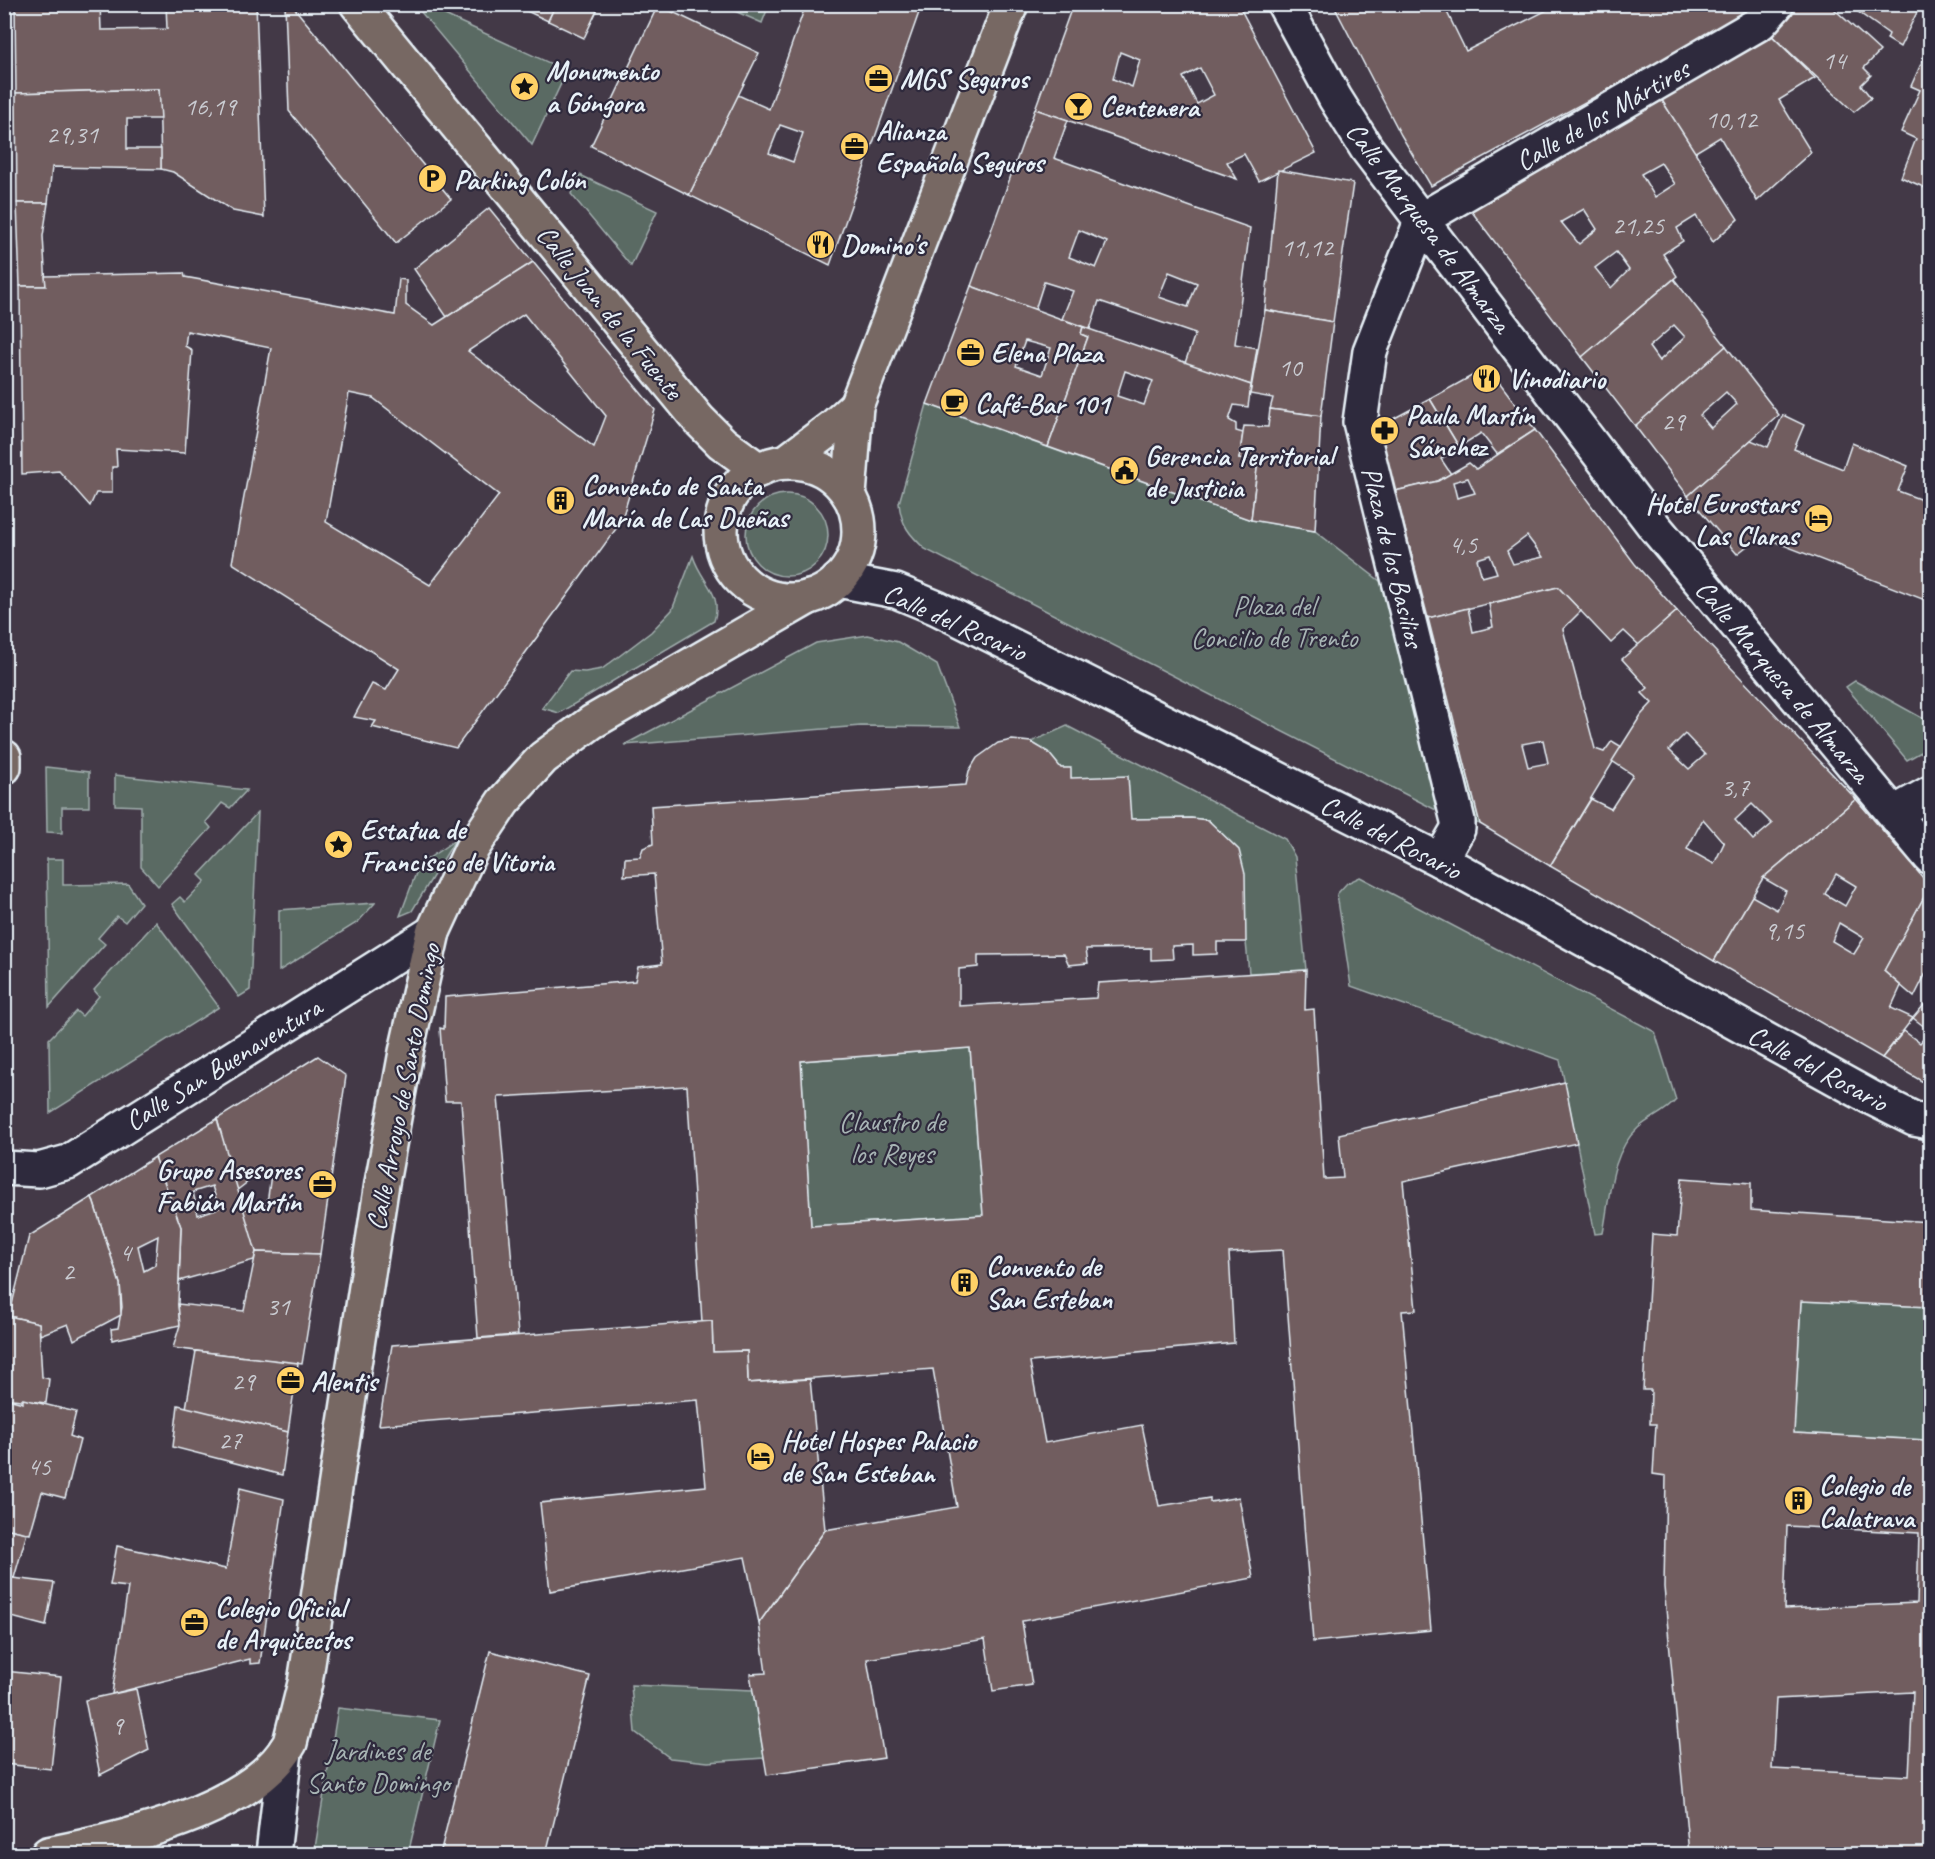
<svg xmlns="http://www.w3.org/2000/svg" width="1935" height="1859" font-family="Caveat,sans-serif">
	<style>
		.green { fill: #5a6b63; stroke: #a1aeae; stroke-width: 1.5 }
		.building { fill: #715d5e; stroke: #e8f1f8; stroke-width: 1.5; fill-rule: evenodd }
		.lines { fill: none; stroke-linecap: round; stroke-linejoin: round }
		.minor-casing { stroke: #e8f1f8; stroke-width: 38 }
		.major-casing { stroke: #e8f1f8; stroke-width: 38 }
		.minor { stroke: #2f2a3d; stroke-width: 33 }
		.major { stroke: #776864; stroke-width: 33 }
		.labels { text-anchor: middle; dominant-baseline: central; stroke-width: 4.5; stroke-linejoin: round; paint-order: stroke }
		.number-label { font-size: 26px; fill: #caccd2 }
		.poi-label { font-size: 28px; font-weight: bold; fill: #e8f1f8; stroke: #2f2a3d; text-anchor: start }
		.street-label { font-size: 28px; fill: #e8f1f8; stroke: #2f2a3d }
		.park-label { font-size: 28px; fill: #a8b5b5; stroke: #2f2a3d }
	</style>
	<rect width="100%" height="100%" fill="#433947"/>
	<filter id="ink" filterUnits="userSpaceOnUse"><feTurbulence type="fractalNoise" baseFrequency=".0167" numOctaves="2"/><feDisplacementMap in="SourceGraphic" scale="12" xChannelSelector="R" yChannelSelector="G"/><feConvolveMatrix kernelMatrix="1 2 1 2 8 2 1 2 1" color-interpolation-filters="sRGB"/></filter>
	<g filter="url(#ink)">
		<g class="green">
			<polygon points="423,5 567,71 532,145 420,11"/>
			<polygon points="721,5 769,4 769,5 762,23"/>
			<polygon points="580,175 657,211 631,266 571,194"/>
			<path d="M927,404L1251,520L1315,531L1428,618L1480,824L1438,811L925,549C910,535 901,525 899,503Z"/>
			<circle cx="787" cy="535" r="41"/>
			<path d="M693,556C702,584 723,592 714,621L559,713L542,708L570,671L585,672L602,669L651,632L672,610Z"/>
			<polygon points="868,635 898,642 937,665 960,727 861,726 624,745 816,643"/>
			<polygon points="1855,681 1924,719 1930,731 1930,747 1907,760 1846,687"/>
			<polygon points="1067,726 1285,839 1295,857 1306,970 1249,973 1246,942 1208,820 1191,818 1131,819 1071,778 1070,768 1061,768 1048,752 1031,742"/>
			<polygon points="46,767 89,772 89,807 62,807 62,833 47,832"/>
			<polygon points="115,775 247,790 230,808 222,803 206,822 211,828 158,886 141,867 141,806 115,805"/>
			<polygon points="258,812 250,990 239,997 172,904 180,897 185,902 205,881 199,875"/>
			<polygon points="455,840 412,911 400,916 419,865"/>
			<polygon points="47,859 63,859 63,885 128,884 141,903 125,922 117,916 98,938 105,944 49,1007"/>
			<path d="M1360,877L1655,1032L1676,1100C1665,1113 1650,1117 1638,1128C1610,1153 1610,1198 1603,1233L1595,1234L1560,1060L1351,986L1337,894L1347,883Z"/>
			<polygon points="375,903 358,922 279,971 279,910"/>
			<polygon points="156,922 219,1007 50,1113 49,1039 76,1011 82,1016 99,996 94,990"/>
			<polygon points="970,1048 983,1215 811,1226 801,1061"/>
			<polygon points="1801,1301 1930,1307 1926,1440 1794,1433"/>
			<polygon points="631,1685 753,1690 764,1758 708,1762 670,1758 635,1732"/>
			<polygon points="338,1708 440,1720 408,1854 314,1854"/>
		</g>
		<g class="building">
			<polygon points="15,4 100,4 101,30 167,29 166,4 256,4 264,217 233,211 173,172 161,169 159,89 16,93"/>
			<polygon points="285,4 291,4 451,199 396,243 289,111"/>
			<polygon points="512,4 556,4 548,21"/>
			<polygon points="556,4 600,4 584,38 548,21"/>
			<path d="M806,4H922L830,265L689,195L738,95L769,109ZM780,125L803,133L793,162L769,153Z"/>
			<path d="M1073,4H1238L1316,153L1259,181L1244,154L1227,162L1237,179L1035,109ZM1120,52L1140,60L1132,87L1113,79ZM1200,68L1214,95L1197,104L1183,77Z"/>
			<polygon points="1333,4 1443,4 1466,51 1559,4 1751,4 1754,10 1431,186 1401,135"/>
			<polygon points="1795,4 1835,4 1833,8 1880,51 1864,68 1871,75 1861,85 1871,98 1854,112 1769,33"/>
			<polygon points="1847,4 1921,4 1900,47 1887,39 1889,34"/>
			<polygon points="658,5 759,53 689,195 591,146"/>
			<polygon points="1769,33 1815,78 1779,100 1811,152 1757,201 1720,137 1694,153 1661,99"/>
			<polygon points="1930,44 1930,190 1901,177 1916,139 1901,132 1920,90 1911,86"/>
			<polygon points="159,89 161,119 127,119 127,149 161,149 161,169 52,167 48,203 17,203 16,93"/>
			<path d="M1661,99L1738,219L1713,242L1696,216L1677,228L1683,241L1663,254L1677,276L1582,357L1466,204ZM1661,163L1675,184L1655,197L1641,174ZM1584,209L1597,229L1579,244L1561,222ZM1616,252L1629,270L1611,288L1595,268Z"/>
			<path d="M1035,109L1068,120L1054,158L1250,228L1235,344L1257,348L1251,385L1185,363L1195,334L1099,301L1090,329L1062,319L1073,291L1044,282L1035,310L971,286ZM1079,230L1107,242L1096,268L1069,257ZM1169,272L1197,283L1188,307L1159,297Z"/>
			<polygon points="1278,170 1353,183 1333,322 1265,310"/>
			<polygon points="17,203 48,203 43,236 46,286 20,286"/>
			<polygon points="489,208 533,262 447,317 414,269"/>
			<path d="M533,262L655,410L621,522L456,748L372,727L376,721L354,717L372,684L386,690L399,669L232,563L271,348L187,331L185,346L192,350L185,453L116,449L117,467H112V493H96L90,506L59,471L22,474L20,286H46L45,276L184,273L185,277L395,315L399,279L406,280V305L434,325ZM524,314L606,416L594,447L468,351ZM349,393L373,398L499,495L430,585L326,522Z"/>
			<path d="M1674,279L1726,346L1635,426L1582,357ZM1674,325L1685,337L1659,361L1649,347Z"/>
			<path d="M971,286L1083,327L1081,334L1088,337L1048,447L927,404ZM1025,341L1051,348L1042,375L1016,366Z"/>
			<polygon points="1265,310 1333,322 1321,416 1270,409 1273,398 1250,394"/>
			<path d="M1083,327L1251,385L1248,407L1234,405L1229,420L1236,424V431L1243,433L1239,459L1258,461L1251,520L1048,447L1088,337L1081,334ZM1125,371L1153,381L1144,405L1117,396Z"/>
			<path d="M1726,346L1779,415L1688,496L1635,426ZM1726,392L1737,404L1711,428L1700,415Z"/>
			<polygon points="1488,367 1535,430 1497,454 1481,433 1459,447 1430,399"/>
			<polygon points="1430,399 1459,447 1441,459 1451,474 1438,481 1395,491 1378,427"/>
			<polygon points="1270,409 1321,416 1315,531 1251,520 1258,461 1239,459 1244,426 1268,427"/>
			<polygon points="1783,415 1804,425 1794,449 1843,469 1852,443 1908,466 1898,491 1930,503 1930,602 1760,536 1737,554 1688,496 1751,440 1768,447"/>
			<path d="M1535,430L1635,564L1677,611L1639,645L1624,631L1611,643L1558,587L1428,618L1395,491L1438,481L1469,463L1476,469ZM1468,478L1475,493L1457,498L1453,482ZM1527,536L1543,557L1513,564L1507,551ZM1490,555L1497,573L1482,577L1477,559Z"/>
			<path d="M1558,587L1581,611L1563,629L1595,749L1604,752L1612,741L1622,747L1550,866L1480,824L1428,618L1468,608L1473,632L1493,627L1489,604ZM1543,740L1548,763L1528,767L1522,744Z"/>
			<path d="M1677,611L1856,799L1763,878L1714,961L1550,866L1591,799L1611,809L1633,775L1612,761L1641,715L1652,703L1642,693L1648,688L1622,659ZM1685,734L1705,755L1689,769L1669,750ZM1752,804L1772,824L1753,840L1735,820ZM1703,819L1724,843L1714,864L1687,849Z"/>
			<path d="M1012,740L1031,742L1048,752L1061,768H1071V778L1128,776L1131,819L1191,818L1208,820L1239,850L1245,874L1246,942H1217V954L1193,955V945L1172,946L1173,959L1151,960V948L1086,949L1088,963L1069,965L1064,954L978,955V967L959,969V1006L1096,998L1098,983L1306,970L1305,1010L1314,1009L1324,1179L1343,1178L1339,1134L1565,1082L1577,1143L1403,1181L1416,1310L1402,1311L1431,1630L1313,1642L1283,1250L1229,1253L1234,1343L1030,1362L1045,1443L1142,1425L1159,1506L1210,1498V1502L1239,1497L1253,1578L1022,1621L1032,1685L993,1691L985,1639L867,1659L884,1758L767,1775L750,1674L766,1673L759,1623L825,1530L957,1507L933,1369L748,1383L747,1351L713,1352L712,1321L702,1322L687,1086L498,1097L518,1335L478,1338L461,1101H445L440,1028L444,1029L445,997L635,981L638,967L662,964L654,874L624,876L625,858L640,857L643,848L653,844L651,806L966,785L969,771L977,758L998,743ZM970,1048L983,1215L811,1226L801,1061Z"/>
			<path d="M1856,799L1930,886L1884,971L1901,986L1891,1008L1913,1018L1882,1058L1714,961L1752,896L1777,910L1786,891L1763,878ZM1836,874L1856,886L1845,906L1825,894ZM1839,923L1864,938L1854,954L1832,941Z"/>
			<polygon points="1930,886 1930,965 1914,997 1884,971"/>
			<polygon points="1924,1005 1930,1005 1930,1086 1882,1058 1904,1031 1920,1043 1930,1031 1913,1018"/>
			<polygon points="318,1056 346,1076 320,1254 256,1252 242,1210 267,1204 271,1174 262,1171 236,1191 217,1119"/>
			<path d="M217,1119L256,1252L254,1260L179,1281L181,1227L155,1157ZM212,1186L219,1208L198,1215L193,1192Z"/>
			<path d="M155,1157L181,1227L178,1304L180,1325L112,1340L111,1329L118,1328L122,1307L120,1284L92,1197ZM158,1236L155,1265L144,1271L138,1246Z"/>
			<path d="M1682,1178L1751,1183V1210L1930,1222V1307L1801,1301L1794,1433L1926,1440L1930,1356V1854H1689L1664,1587L1666,1476L1653,1474L1656,1424H1650L1651,1390H1643L1652,1234L1677,1236ZM1787,1526L1919,1533L1917,1603L1784,1609ZM1913,1692L1909,1776L1772,1769L1776,1699Z"/>
			<polygon points="92,1197 120,1284 121,1315 74,1340 68,1324 40,1335 39,1323 9,1316 29,1236"/>
			<polygon points="256,1252 320,1254 302,1364 173,1348 180,1325 178,1304 244,1311"/>
			<polygon points="9,1316 39,1323 42,1377 49,1379 46,1403 4,1398 4,1336"/>
			<polygon points="712,1321 713,1352 747,1351 748,1383 810,1379 825,1530 759,1623 745,1557 550,1591 540,1503 706,1486 698,1400 379,1425 392,1345"/>
			<polygon points="196,1351 298,1363 288,1432 186,1408"/>
			<polygon points="4,1398 23,1403 23,1399 76,1412 70,1436 80,1440 65,1498 42,1492 30,1534 4,1528"/>
			<polygon points="178,1405 288,1432 282,1475 173,1447"/>
			<polygon points="240,1488 284,1499 260,1663 250,1664 250,1659 112,1694 128,1587 110,1585 117,1546 226,1569"/>
			<polygon points="4,1528 27,1533 14,1578 4,1577"/>
			<polygon points="4,1577 54,1583 46,1626 4,1615"/>
			<polygon points="490,1651 590,1676 546,1854 440,1854"/>
			<polygon points="4,1671 61,1677 51,1769 4,1764"/>
			<polygon points="136,1689 149,1750 100,1775 85,1700"/>
		</g>
		<g class="lines">
			<defs>
				<g id="minor">
					<polyline points="1284,4 1335,98 1367,149 1654,526 1930,857"/>
					<polyline points="838,580 896,591 937,608 1440,860 1870,1097 1914,1119 1930,1122"/>
					<polyline points="1894,813 1930,793"/>
					<polyline points="1440,860 1458,829 1458,821 1360,422 1370,351 1422,219 1760,23 1777,4"/>
					<polyline points="4,1168 39,1170 68,1162 433,932"/>
					<polyline points="273,1854 285,1751"/>
				</g>
				<g id="major">
					<polyline points="357,4 699,420 722,443 759,470"/>
					<polyline points="786,462 834,426 856,406"/>
					<circle cx="790" cy="531" r="69"/>
					<polyline points="849,495 856,406 1011,4"/>
					<polyline points="4,757 4,767"/>
					<path d="M48,1854C119,1840 253,1811 290,1743L305,1683L382,1183L406,1052L433,932L471,850L503,802L543,758L592,722L809,597"/>
				</g>
			</defs>
			<use href="#minor" class="minor-casing"/>
			<use href="#major" class="major-casing"/>
			<use href="#minor" class="minor"/>
			<use href="#major" class="major"/>
		</g>
	</g>
	<defs>
		<symbol id="office-disc" viewBox="-11 -11 22 22"><circle r="9.5" fill="#ffd166" stroke="#2f2a3d"/><path d="M-6-3h4V-5.5h4V-3h4V5H-6ZM-1-4.5V-3h2v-1.5ZM-6 0V1H6V0Z" fill="#111"/></symbol>
		<symbol id="sight-disc" viewBox="-11 -11 22 22"><circle r="9.5" fill="#ffd166" stroke="#2f2a3d"/><path d="M0-6L1.8-2.2L6-1.7L2.9 1.2L3.7 5.4L0 3.3L-3.7 5.4L-2.9 1.2L-6-1.7L-1.8-2.2Z" fill="#111"/></symbol>
		<symbol id="bar-disc" viewBox="-11 -11 22 22"><circle r="9.5" fill="#ffd166" stroke="#2f2a3d"/><path d="M-6-5H6L.8 .8V4.5H3.5V6h-7V4.5H-.8V.8Z" fill="#111"/></symbol>
		<symbol id="parking-disc" viewBox="-11 -11 22 22"><circle r="9.5" fill="#ffd166" stroke="#2f2a3d"/><path d="M-3.5-5.5H1a3.5 3.5 0 0 1 0 7H-1V5.5H-3.5ZM-1-3.4V-.6H.8a1.4 1.4 0 0 0 0-2.8Z" fill="#111"/></symbol>
		<symbol id="restaurant-disc" viewBox="-11 -11 22 22"><circle r="9.5" fill="#ffd166" stroke="#2f2a3d"/><path d="M-5-6h1v4h1v-4h1v4h1v-4h1v5L-1.5 .5V6h-2V.5L-5-1ZM5-6V6H3V1.5H1.5Q1.5-4 5-6Z" fill="#111"/></symbol>
		<symbol id="cafe-disc" viewBox="-11 -11 22 22"><circle r="9.5" fill="#ffd166" stroke="#2f2a3d"/><path d="M-5.5-4.5H6V0H3Q3 3.5 0 3.5H-2.5Q-5.5 3.5-5.5 0ZM3-3.2v2h1.7v-2ZM-6 4.5H4V6H-6Z" fill="#111"/></symbol>
		<symbol id="pharmacy-disc" viewBox="-11 -11 22 22"><circle r="9.5" fill="#ffd166" stroke="#2f2a3d"/><path d="M-2-6h4v4h4v4h-4v4h-4v-4h-4v-4h4Z" fill="#111"/></symbol>
		<symbol id="civic-disc" viewBox="-11 -11 22 22"><circle r="9.5" fill="#ffd166" stroke="#2f2a3d"/><path d="M-.6-6.5H3V-4.5H.6V-3L4-1V1h2V6H-6V1h2V-1L-.6-3ZM-1.2 2.5V6h2.4V2.5Z" fill="#111"/></symbol>
		<symbol id="building-disc" viewBox="-11 -11 22 22"><circle r="9.5" fill="#ffd166" stroke="#2f2a3d"/><path d="M-4-6H4V6H1V3H-1V6H-4ZM-2.5-4.3h1.7v1.8h-1.7ZM.8-4.3h1.7v1.8H.8ZM-2.5-1h1.7V.8h-1.7ZM.8-1h1.7V.8H.8Z" fill="#111"/></symbol>
		<symbol id="hotel-disc" viewBox="-11 -11 22 22"><circle r="9.5" fill="#ffd166" stroke="#2f2a3d"/><path d="M-6-4.5h1.5V1H6V5H4.5V3h-9V5H-6ZM-4 0a1.8 1.8 0 1 1 3.6 0ZM.5 0V-2.5h3Q6-2.5 6 0Z" fill="#111"/></symbol>
	</defs>
	<g fill-rule="evenodd">
		<use href="#office-disc" x="862" y="62" width="33" height="33"/>
		<use href="#sight-disc" x="508" y="70" width="33" height="33"/>
		<use href="#bar-disc" x="1062" y="90" width="33" height="33"/>
		<use href="#office-disc" x="838" y="130" width="33" height="33"/>
		<use href="#parking-disc" x="416" y="162" width="33" height="33"/>
		<use href="#restaurant-disc" x="804" y="228" width="33" height="33"/>
		<use href="#office-disc" x="954" y="336" width="33" height="33"/>
		<use href="#restaurant-disc" x="1470" y="362" width="33" height="33"/>
		<use href="#cafe-disc" x="938" y="386" width="33" height="33"/>
		<use href="#pharmacy-disc" x="1368" y="414" width="33" height="33"/>
		<use href="#civic-disc" x="1108" y="454" width="33" height="33"/>
		<use href="#building-disc" x="544" y="484" width="33" height="33"/>
		<use href="#hotel-disc" x="1802" y="502" width="33" height="33"/>
		<use href="#sight-disc" x="322" y="828" width="33" height="33"/>
		<use href="#office-disc" x="306" y="1168" width="33" height="33"/>
		<use href="#building-disc" x="948" y="1266" width="33" height="33"/>
		<use href="#office-disc" x="274" y="1364" width="33" height="33"/>
		<use href="#hotel-disc" x="744" y="1440" width="33" height="33"/>
		<use href="#building-disc" x="1782" y="1484" width="33" height="33"/>
		<use href="#office-disc" x="178" y="1606" width="33" height="33"/>
	</g>
	<g class="labels">
		<g class="number-label">
			<text x="1834" y="60">14</text>
			<text x="210" y="106">16,19</text>
			<text x="1731" y="119">10,12</text>
			<text x="72" y="134">29,31</text>
			<text x="1638" y="225">21,25</text>
			<text x="1307" y="247">11,12</text>
			<text x="1290" y="367">10</text>
			<text x="1673" y="421">29</text>
			<text x="1463" y="544">4,5</text>
			<text x="1735" y="787">3,7</text>
			<text x="1784" y="930">9,15</text>
			<text x="125" y="1252">4</text>
			<text x="68" y="1271">2</text>
			<text x="278" y="1306">31</text>
			<text x="243" y="1381">29</text>
			<text x="230" y="1440">27</text>
			<text x="39" y="1466">45</text>
			<text x="117" y="1725">9</text>
		</g>
		<g class="poi-label">
			<text x="546" y="70">Monumento<tspan x="546" dy="32">a Góngora</tspan></text>
			<text x="900" y="78">MGS Seguros</text>
			<text x="1100" y="106">Centenera</text>
			<text x="876" y="130">Alianza<tspan x="876" dy="32">Española Seguros</tspan></text>
			<text x="454" y="179">Parking Colón</text>
			<text x="841" y="244">Domino's</text>
			<text x="991" y="352">Elena Plaza</text>
			<text x="1508" y="378">Vinodiario</text>
			<text x="975" y="403">Café-Bar 101</text>
			<text x="1406" y="414">Paula Martín<tspan x="1406" dy="32">Sánchez</tspan></text>
			<text x="1145" y="455">Gerencia Territorial<tspan x="1145" dy="32">de Justicia</tspan></text>
			<text x="582" y="485">Convento de Santa<tspan x="582" dy="32">María de Las Dueñas</tspan></text>
			<text x="1798" y="503" text-anchor="end">Hotel Eurostars<tspan x="1798" dy="32">Las Claras</tspan></text>
			<text x="360" y="829">Estatua de<tspan x="360" dy="32">Francisco de Vitoria</tspan></text>
			<text x="301" y="1169" text-anchor="end">Grupo Asesores<tspan x="301" dy="32">Fabián Martín</tspan></text>
			<text x="986" y="1266">Convento de<tspan x="986" dy="32">San Esteban</tspan></text>
			<text x="311" y="1381">Alentis</text>
			<text x="781" y="1440">Hotel Hospes Palacio<tspan x="781" dy="32">de San Esteban</tspan></text>
			<text x="1819" y="1485">Colegio de<tspan x="1819" dy="32">Calatrava</tspan></text>
			<text x="215" y="1607">Colegio Oficial<tspan x="215" dy="32">de Arquitectos</tspan></text>
		</g>
		<g class="street-label">
			<text transform="translate(1602 115) rotate(-30)">Calle de los Mártires</text>
			<text transform="translate(1429 227) rotate(53)">Calle Marquesa de Almarza</text>
			<text transform="translate(610 312) rotate(51)">Calle Juan de la Fuente</text>
			<text transform="translate(1393 557) rotate(76)">Plaza de los Basilios</text>
			<text transform="translate(955 622) rotate(24)">Calle del Rosario</text>
			<text transform="translate(1783 681) rotate(50)">Calle Marquesa de Almarza</text>
			<text transform="translate(1391 837) rotate(27)">Calle del Rosario</text>
			<text transform="translate(223 1064) rotate(-32)">Calle San Buenaventura</text>
			<text transform="translate(1818 1068) rotate(28)">Calle del Rosario</text>
			<text transform="translate(403 1087) rotate(-79)">Calle Arroyo de Santo Domingo</text>
		</g>
		<g class="park-label">
			<text x="1274" y="605">Plaza del<tspan x="1274" dy="32">Concilio de Trento</tspan></text>
			<text x="892" y="1121">Claustro de<tspan x="892" dy="32">los Reyes</tspan></text>
			<text x="378" y="1750">Jardines de<tspan x="378" dy="32">Santo Domingo</tspan></text>
		</g>
	</g>
	<rect width="1935" height="1859" fill="none" stroke="#2f2a3d" stroke-width="24"/>
	<rect x="12" y="12" width="1911" height="1835" fill="none" stroke="#e8f1f8" stroke-width="2" filter="url(#ink)"/>
</svg>
